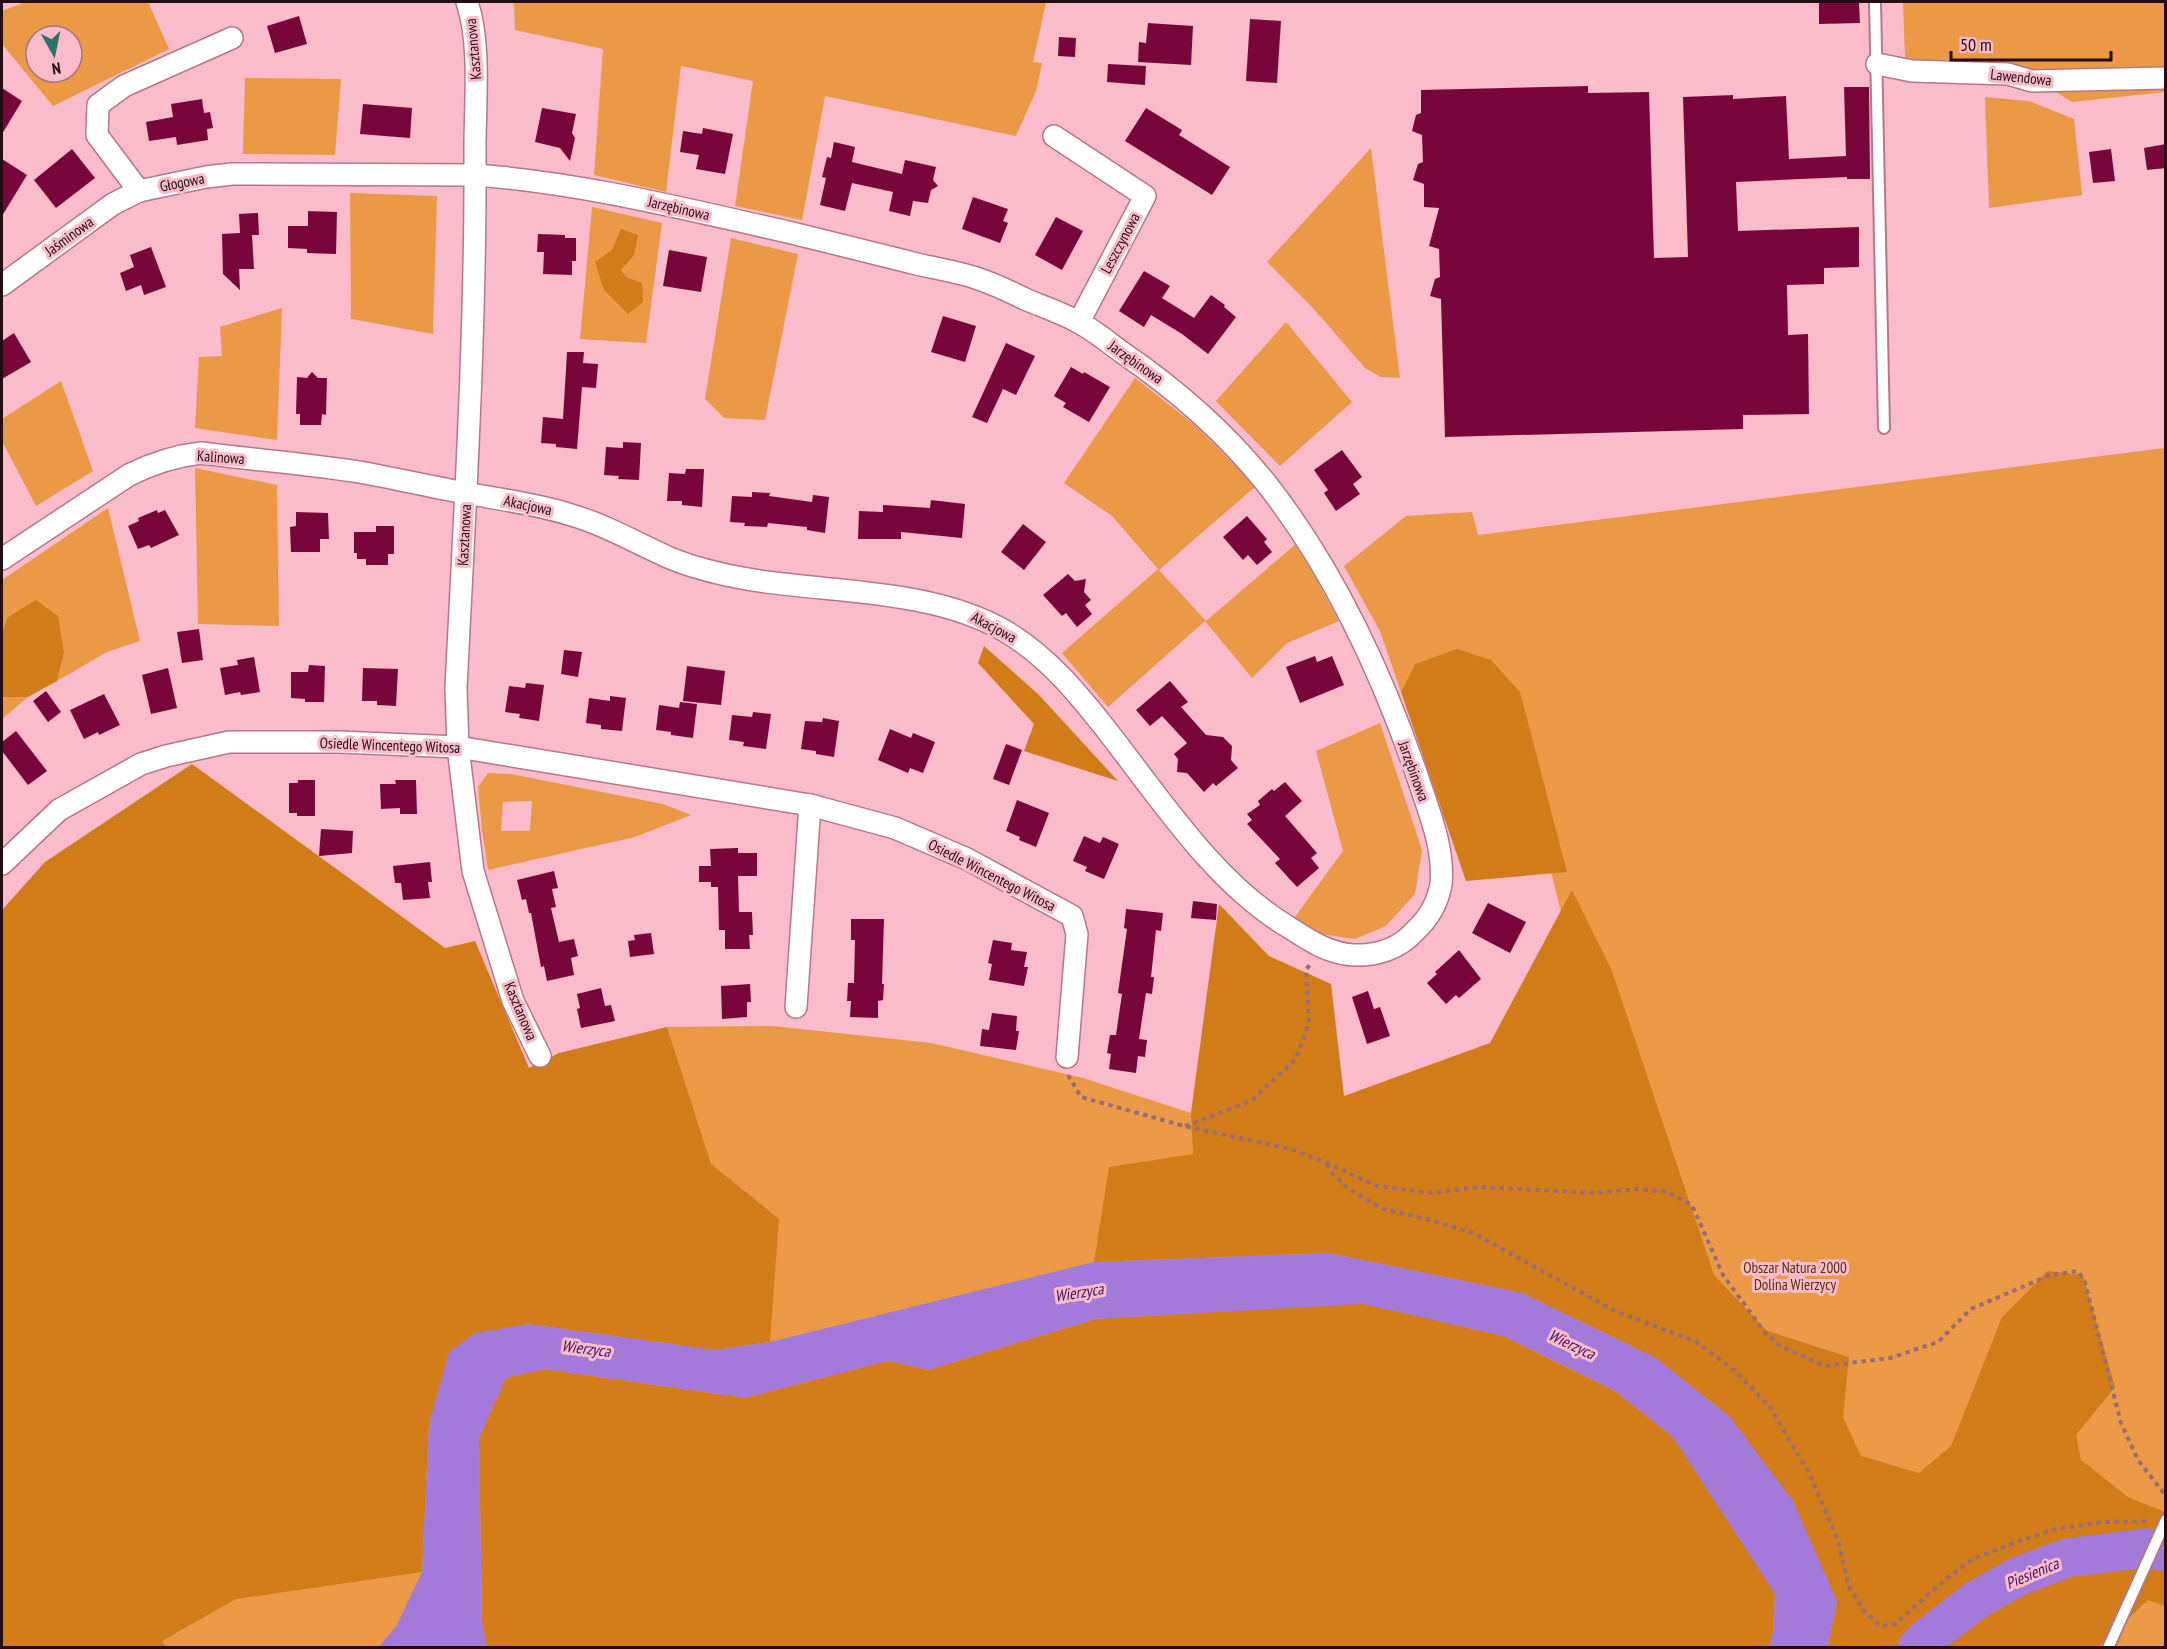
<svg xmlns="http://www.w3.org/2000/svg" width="2167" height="1649" font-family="'PT Sans Narrow',sans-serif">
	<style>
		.green { fill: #eb9947; fill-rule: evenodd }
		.forest { fill: #d17c18 }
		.water { fill: #a379da }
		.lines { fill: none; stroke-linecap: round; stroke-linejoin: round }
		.river { stroke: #a379da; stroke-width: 39 }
		.building { fill: #78063a }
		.lane-casing { stroke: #b47989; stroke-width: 14 }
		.street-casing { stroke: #b47989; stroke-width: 24 }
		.path { stroke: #996d78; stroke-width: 4; stroke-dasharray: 4.5 4.5; stroke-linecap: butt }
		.lane { stroke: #fff; stroke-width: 10 }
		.street { stroke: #fff; stroke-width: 21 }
		.labels { text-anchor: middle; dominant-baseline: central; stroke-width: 6; stroke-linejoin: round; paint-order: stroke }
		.street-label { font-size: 15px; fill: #220d13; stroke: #fabbca }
		.park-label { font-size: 15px; fill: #522f0a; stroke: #fabbca }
		.water-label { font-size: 16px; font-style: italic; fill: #3f1068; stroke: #fabbca }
	</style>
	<rect width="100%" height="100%" fill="#fabbca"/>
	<g class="green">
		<path d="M26,2H148L169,49L53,106L2,44V11ZM36,36H72V72H36Z"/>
		<polygon points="514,2 1046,2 1033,62 1042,63 1036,91 1016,136 825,96 802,220 735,206 753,81 681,66 666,192 594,175 603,49 515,30"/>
		<polygon points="1903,2 2165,2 2165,92 2072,102 2029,75 1905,58"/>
		<polygon points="245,78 341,79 335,155 243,154"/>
		<polygon points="1985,97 2029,101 2074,119 2082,195 1989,208"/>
		<polygon points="1371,148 1400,378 1381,377 1365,368 1313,308 1267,262"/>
		<polygon points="350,193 437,196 433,334 351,319"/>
		<polygon points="592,207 662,223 646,343 580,339"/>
		<polygon points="731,238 798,254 765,420 724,418 705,399"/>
		<polygon points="282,308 277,440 195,428 199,357 222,356 220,327"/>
		<polygon points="1286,322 1352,402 1280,466 1216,401"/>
		<polygon points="1135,378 1196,426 1256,486 1159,570 1206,621 1297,543 1339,621 1287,643 1252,678 1205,621 1108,707 1062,653 1158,569 1112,516 1064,483"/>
		<polygon points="61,381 93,471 36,506 2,441 2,419"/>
		<polygon points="2165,448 2165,1647 2,1647 2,1507 674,1050 667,1027 773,1026 931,1043 1083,1078 1191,1113 1192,1117 1459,1110 1563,920 1502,673 1415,664 1401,692 1380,631 1344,566 1406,516 1472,512 1478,535"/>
		<polygon points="195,468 277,485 279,626 198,624"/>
		<polygon points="108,508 140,641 107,652 57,681 64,653 7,618 2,633 2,580"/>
		<polygon points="2,695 3,697 28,697 2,719"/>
		<polygon points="1380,723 1422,850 1415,894 1386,926 1355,939 1320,934 1294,918 1343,851 1316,751"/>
		<path d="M488,773L511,774L663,804L691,815L635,837L488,870L482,830L478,787ZM532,801L530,831H501L503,802Z"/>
	</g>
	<g class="forest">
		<polygon points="621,229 638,235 634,255 621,270 626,277 642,283 643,302 628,314 604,290 595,262 612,250"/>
		<polygon points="36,600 58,616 64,653 57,681 28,697 3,697 2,633 7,618"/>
		<polygon points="984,646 1039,695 1118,781 1024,751 1034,724 978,663"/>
		<polygon points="1457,649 1491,660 1520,692 1567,872 1466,881 1401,692 1415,664"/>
		<polygon points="192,764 445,948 475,941 529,1068 559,1053 667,1027 711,1164 779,1219 770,1342 715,1350 528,1324 429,1423 422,1572 236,1599 162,1641 166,1647 2,1647 2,910 45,862"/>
		<polygon points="1572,890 1612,971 1714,1275 1767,1331 1849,1357 1843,1417 1861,1456 1919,1473 1951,1446 2002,1317 2048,1271 2083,1275 2115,1387 2076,1435 2081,1460 2128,1497 2165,1512 2165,1606 2148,1600 2098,1647 1828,1647 1837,1601 1730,1417 1656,1358 1522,1293 1329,1253 1094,1262 1109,1167 1193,1154 1191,1113 1219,904 1269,956 1331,984 1344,1096 1490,1043"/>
		<polygon points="1363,1303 1503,1336 1615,1391 1673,1437 1739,1525 1775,1594 1773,1632 1769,1648 487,1647 482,1622 479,1438 506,1378 544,1369 745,1398 888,1361 928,1370 1096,1319"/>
	</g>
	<polygon class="water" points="1329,1253 1522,1293 1656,1358 1730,1417 1793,1501 1837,1601 1828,1647 1769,1647 1773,1632 1775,1594 1673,1437 1615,1391 1503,1336 1363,1304 1096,1319 928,1370 888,1361 745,1398 544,1369 506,1378 479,1438 482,1622 487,1647 379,1647 397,1625 422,1572 429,1423 449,1352 475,1333 528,1324 715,1350 770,1342 1094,1262"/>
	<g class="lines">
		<polyline class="river" points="1917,1648 1923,1641 1976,1600 2019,1576 2067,1558 2145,1548 2166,1552"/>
	</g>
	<g class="building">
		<polygon points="1819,2 1859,2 1860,23 1819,24"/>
		<polygon points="299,16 307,44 275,53 267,26"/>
		<polygon points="1250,19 1281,21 1277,83 1246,81"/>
		<polygon points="1148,23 1193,26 1191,65 1138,62 1139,42 1146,43"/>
		<polygon points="1059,37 1076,38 1075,57 1058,56"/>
		<polygon points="1108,64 1146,66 1145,85 1107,82"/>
		<polygon points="1588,86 1588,93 1649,92 1654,258 1688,257 1683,97 1733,95 1733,99 1786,96 1789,159 1846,156 1844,87 1869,87 1870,179 1847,179 1847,177 1736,182 1738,231 1859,227 1859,267 1824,268 1824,284 1787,285 1788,335 1808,334 1809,414 1743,415 1743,429 1445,437 1441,299 1430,296 1435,279 1440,277 1439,249 1429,246 1439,208 1424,207 1424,184 1413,180 1418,164 1423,162 1422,135 1412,131 1416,115 1421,113 1421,90"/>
		<polygon points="2,88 22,101 2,134"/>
		<polygon points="202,99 204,113 210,112 213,128 207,129 208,140 177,145 176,137 149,141 146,122 173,117 171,104"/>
		<polygon points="363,104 412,108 410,138 360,134"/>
		<polygon points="542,108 576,114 572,133 575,138 570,161 560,148 535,142"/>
		<polygon points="1146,108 1182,130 1179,135 1230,167 1212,195 1125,141"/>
		<polygon points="703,128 733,134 725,174 696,169 699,155 680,152 683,131 702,134"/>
		<polygon points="834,142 855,147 852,162 902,174 905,160 936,167 933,180 938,186 931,190 928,203 913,201 910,216 889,211 893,192 852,183 845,211 820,205 826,178 822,177 827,157 831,158"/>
		<polygon points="2166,144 2166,168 2147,170 2144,148"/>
		<polygon points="72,149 95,178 56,208 34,180"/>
		<polygon points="2111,149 2115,181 2093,183 2089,152"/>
		<polygon points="2,159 27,175 2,216"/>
		<polygon points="973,197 1008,209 1003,221 1008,223 1000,243 962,229"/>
		<polygon points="308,211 337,212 336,254 307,253 307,249 288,248 288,226 308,226"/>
		<polygon points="258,213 259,235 252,235 254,269 239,269 240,290 223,274 222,234 240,233 239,214"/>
		<polygon points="1056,217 1083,231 1062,270 1035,255"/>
		<polygon points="538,234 565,235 565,238 576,238 576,261 572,261 572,275 543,274 544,252 537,252"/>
		<polygon points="151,247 166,287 144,295 141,285 126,291 120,273 134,267 130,255"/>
		<polygon points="669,250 707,257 701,292 663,286"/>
		<polygon points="1144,271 1170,286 1162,298 1194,318 1211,295 1225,305 1224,307 1236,317 1208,354 1182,334 1151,315 1144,327 1119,311"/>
		<polygon points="943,316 976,326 965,362 931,352"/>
		<polygon points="14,333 31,362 2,379 2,341"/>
		<polygon points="1006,343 1035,356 1016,395 1003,389 987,423 972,417"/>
		<polygon points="567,352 584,352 583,363 598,364 596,388 582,387 577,449 556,447 556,444 541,443 543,417 563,419"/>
		<polygon points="1071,367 1083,374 1084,372 1110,387 1089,422 1063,407 1066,403 1054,396"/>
		<polygon points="312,372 318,378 327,378 326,415 322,414 321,425 300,425 300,414 296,414 297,377 307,378"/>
		<polygon points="623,442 641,443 639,480 618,479 619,476 604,475 606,447 623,448"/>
		<polygon points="1342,450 1362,477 1353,484 1360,494 1336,511 1324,493 1328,490 1314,470"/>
		<polygon points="686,469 704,469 702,507 682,505 682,501 667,501 669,473 685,474"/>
		<polygon points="752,492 770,493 769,496 812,502 813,495 829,497 825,533 807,530 807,527 768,523 767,527 744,526 745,523 730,522 732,496 752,497"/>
		<polygon points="931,500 965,504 962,538 901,532 901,539 858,539 859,511 883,512 883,505 930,508"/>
		<polygon points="157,510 158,513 165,510 179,535 151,548 149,545 138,549 128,526 139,521 138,518"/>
		<polygon points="296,512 328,513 329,539 320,539 320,552 291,552 290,527 296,526"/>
		<polygon points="1247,516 1267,539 1264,542 1272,552 1257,565 1248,555 1243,560 1223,537"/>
		<polygon points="1023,524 1046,542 1024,570 1001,552"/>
		<polygon points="376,526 394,526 394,554 388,554 388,565 366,565 366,559 357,559 357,553 354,553 354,532 376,532"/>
		<polygon points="1068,574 1075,581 1086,579 1084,592 1091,600 1085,605 1092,614 1077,627 1066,613 1062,616 1043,595"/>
		<polygon points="199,629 203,660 182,663 177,632"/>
		<polygon points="564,650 582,652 578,677 561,674"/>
		<polygon points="1315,656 1317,662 1332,656 1344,685 1300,703 1286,667"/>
		<polygon points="254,657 260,692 241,695 240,692 225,695 220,668 238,665 237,660"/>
		<polygon points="309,665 325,666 324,702 305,702 305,699 291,698 291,672 308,672"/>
		<polygon points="687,666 725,671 721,705 683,701"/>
		<polygon points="168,668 177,708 151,714 142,675"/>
		<polygon points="363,668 398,669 396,706 377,705 377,701 362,701"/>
		<polygon points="1170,681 1188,702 1181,707 1206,735 1223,737 1232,746 1231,760 1238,768 1216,786 1213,783 1204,792 1187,773 1177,772 1178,759 1174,754 1187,743 1162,716 1150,726 1136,710"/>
		<polygon points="526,683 544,685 539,721 519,718 520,714 505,712 509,686 525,688"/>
		<polygon points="46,691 61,712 48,722 33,701"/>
		<polygon points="104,694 120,725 99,735 98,732 84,739 70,710"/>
		<polygon points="610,696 626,698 622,731 601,729 601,725 586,723 589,698 610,701"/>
		<polygon points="680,702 697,704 693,738 671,735 671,732 656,730 659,705 679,708"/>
		<polygon points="753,712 771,714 766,749 743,746 744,742 729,740 732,715 752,717"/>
		<polygon points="823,718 839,721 834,757 816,754 816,751 801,749 805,721 822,722"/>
		<polygon points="890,729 911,738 913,733 935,742 923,773 910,768 908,773 878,760"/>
		<polygon points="16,731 47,771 28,785 2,751 2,742"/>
		<polygon points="1006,744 1022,750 1009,785 993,779"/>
		<polygon points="298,780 315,780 315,816 297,816 297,813 289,813 289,783 298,783"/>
		<polygon points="395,780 416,780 417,814 400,814 400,808 381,809 380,784 396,784"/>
		<polygon points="1285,782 1302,801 1285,816 1317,853 1311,858 1319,868 1297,887 1275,863 1280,859 1247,824 1252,820 1247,814 1260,805 1258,801 1272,789 1274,791"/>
		<polygon points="1017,800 1049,813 1036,847 1019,840 1020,837 1006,831"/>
		<polygon points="321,829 353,831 352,853 319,856"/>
		<polygon points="1084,836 1100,843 1103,837 1119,844 1104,879 1085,871 1087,867 1073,861"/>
		<polygon points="738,848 738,853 757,853 757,876 738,876 739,912 752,912 753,935 749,935 750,949 725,949 725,930 719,930 718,887 711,887 711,882 699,882 699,866 711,866 710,849"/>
		<polygon points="430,862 432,882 428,882 430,898 403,900 401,883 395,883 393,866"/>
		<polygon points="554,871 558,888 552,889 556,907 551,908 559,942 574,939 578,956 571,958 574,975 547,981 544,966 541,967 531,913 529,913 526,899 522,900 517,880"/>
		<polygon points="1193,901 1217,904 1216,920 1191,918"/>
		<polygon points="1488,903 1526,922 1510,953 1472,933"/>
		<polygon points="1126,909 1163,913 1161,931 1156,930 1151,977 1154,977 1152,994 1146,993 1139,1039 1147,1040 1145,1057 1138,1056 1136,1073 1109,1069 1111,1054 1107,1053 1110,1035 1116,1035 1122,994 1118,993 1127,929 1124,928"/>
		<polygon points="851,919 884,919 882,984 884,984 883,1000 878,1001 878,1018 850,1017 851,1001 847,1001 848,983 854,983 855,940 851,940"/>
		<polygon points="651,933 654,954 630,957 628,941 635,940 634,935"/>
		<polygon points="993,940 1012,943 1011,950 1027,952 1024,967 1028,967 1024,986 989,980 992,964 988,963"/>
		<polygon points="1459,950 1481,979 1459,998 1456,995 1446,1004 1427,983 1437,974 1435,972"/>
		<polygon points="750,984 751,1002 747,1002 747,1017 722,1019 721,986"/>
		<polygon points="601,988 605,1006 611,1005 615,1021 581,1028 577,1009 580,1008 577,994"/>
		<polygon points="1368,991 1374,1009 1380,1007 1390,1036 1367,1044 1352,997"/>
		<polygon points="992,1013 1017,1016 1016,1031 1019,1031 1016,1050 980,1046 982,1029 989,1030"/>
	</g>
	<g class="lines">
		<defs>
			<g id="lane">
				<polyline points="1875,2 1884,428"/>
				<polyline points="2108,1648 2166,1520"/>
			</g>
			<g id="street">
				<path d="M467,2C481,43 475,103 475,147C476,327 465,508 456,688L458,747L473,871L513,1001L540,1056"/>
				<polyline points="1877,64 1912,71 2008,74 2032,81 2166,78"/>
				<polyline points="1054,136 1145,196 1079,322"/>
				<polyline points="139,191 97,135 98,105 124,86 232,38"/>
				<path d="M2,285L113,204L139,191L206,177L232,174L476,175C582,183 685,209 788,232C829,242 869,252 909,262C931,268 955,271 976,278C994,284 1011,292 1027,300C1044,307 1062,313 1078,322C1094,330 1109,343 1123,353C1177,390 1225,432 1266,483C1336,572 1386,682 1422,790C1432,820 1444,851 1441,884C1438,902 1428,919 1415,931C1399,949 1376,956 1353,955C1328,953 1310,941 1290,928C1217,885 1163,803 1112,737C1081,697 1049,657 1005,631C924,584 813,595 722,574C705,570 686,565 670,558C636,543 604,524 568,514C533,503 496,499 460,492C428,486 397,479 365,473C311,464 255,460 201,453C174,456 153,463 129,475L2,559"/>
				<polyline points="2,864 59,810 141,764 166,756 229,742 340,742 458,747 810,805 895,828 967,859 1072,916 1077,934 1067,1057"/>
				<polyline points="796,1007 810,805"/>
			</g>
		</defs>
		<use href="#lane" class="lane-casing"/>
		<use href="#street" class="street-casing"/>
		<g class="path">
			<polyline points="1068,1075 1081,1097 1184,1126 1290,1149 1327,1163 1377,1186 1430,1193 1479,1187 1595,1193 1638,1189 1667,1192 1692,1205 1723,1275 1763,1330 1780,1346 1825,1366 1890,1358 1938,1342 1971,1309 2050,1275 2078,1271 2085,1282 2121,1423 2138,1460 2166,1496"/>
			<polyline points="1185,1126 1251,1101 1296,1059 1309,1023 1306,970 1311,963"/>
			<polyline points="1327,1164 1333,1174 1349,1189 1383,1209 1427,1219 1473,1233 1617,1312 1695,1341 1734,1370 1770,1407 1809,1473 1838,1540 1849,1587 1865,1612 1880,1626 1895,1624 1947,1578 1973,1559 2016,1542 2056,1529 2103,1522 2149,1521"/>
		</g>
		<use href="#lane" class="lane"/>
		<use href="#street" class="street"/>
	</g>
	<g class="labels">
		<g class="street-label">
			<text transform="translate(473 49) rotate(-95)">Kasztanowa</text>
			<text transform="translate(2021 77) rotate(6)">Lawendowa</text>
			<text transform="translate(182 182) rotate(-11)">Głogowa</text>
			<text transform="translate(679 208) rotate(13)">Jarzębinowa</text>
			<text transform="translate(69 236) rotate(-36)">Jaśminowa</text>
			<text transform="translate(1120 243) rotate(-62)">Leszczynowa</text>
			<text transform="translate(1136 362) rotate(35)">Jarzębinowa</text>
			<text transform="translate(221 457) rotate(4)">Kalinowa</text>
			<text transform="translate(528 505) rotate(12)">Akacjowa</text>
			<text transform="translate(464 535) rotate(-87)">Kasztanowa</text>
			<text transform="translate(994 627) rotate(28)">Akacjowa</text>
			<text transform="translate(390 745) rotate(2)">Osiedle Wincentego Witosa</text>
			<text transform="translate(1414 771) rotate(70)">Jarzębinowa</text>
			<text transform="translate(992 875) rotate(27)">Osiedle Wincentego Witosa</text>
			<text transform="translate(521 1011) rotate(67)">Kasztanowa</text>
		</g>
		<g class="park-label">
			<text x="1795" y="1267">Obszar Natura 2000<tspan x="1795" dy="17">Dolina Wierzycy</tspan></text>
		</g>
		<g class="water-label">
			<text transform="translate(1079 1292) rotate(-9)">Wierzyca</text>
			<text transform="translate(1572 1344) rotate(25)">Wierzyca</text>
			<text transform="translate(586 1348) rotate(7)">Wierzyca</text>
			<text transform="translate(2032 1573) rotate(-23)">Piesienica</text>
		</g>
	</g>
	<rect width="2167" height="1649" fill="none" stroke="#220d13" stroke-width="6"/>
	<g transform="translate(54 54) rotate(171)"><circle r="28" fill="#fabbca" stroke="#a47581" stroke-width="1.5"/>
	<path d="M0-4.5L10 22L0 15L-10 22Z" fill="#2c7369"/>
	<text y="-9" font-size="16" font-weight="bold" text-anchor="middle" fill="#220d13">N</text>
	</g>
	<path d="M1951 51v9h160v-9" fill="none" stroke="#220d13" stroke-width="3"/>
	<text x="1960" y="51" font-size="18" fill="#220d13" stroke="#fabbca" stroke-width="4.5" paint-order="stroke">50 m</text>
</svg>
